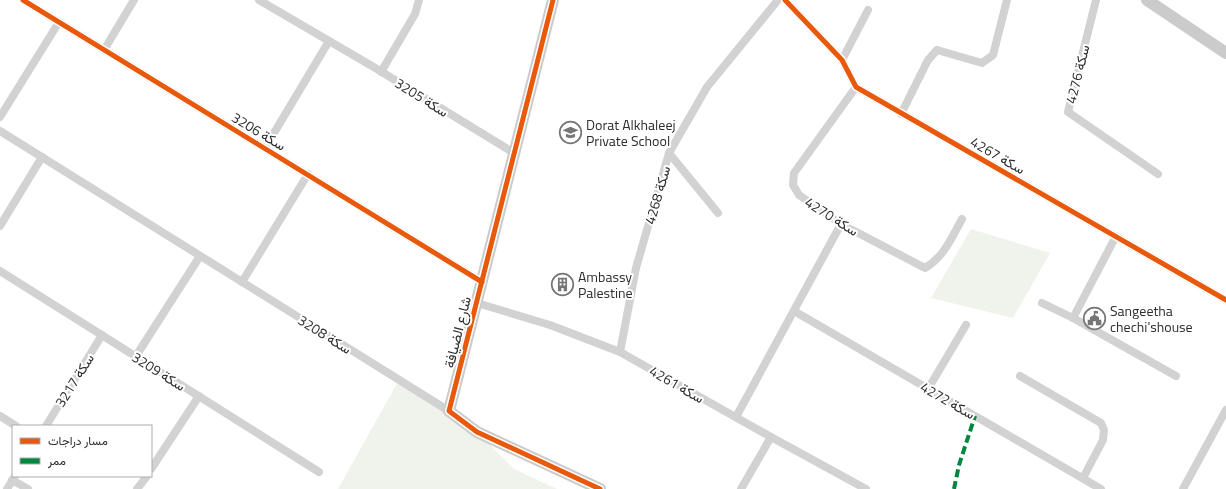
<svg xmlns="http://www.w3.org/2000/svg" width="1226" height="489" font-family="'Titillium Web',Vazirmatn,sans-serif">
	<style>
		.green { fill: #eff3ec }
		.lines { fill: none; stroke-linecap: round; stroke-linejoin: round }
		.street { stroke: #d2d2d2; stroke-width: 8 }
		.secondary { stroke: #cbcbcb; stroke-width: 12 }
		.quiet { stroke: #00873e; stroke-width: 4; stroke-dasharray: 8 4; stroke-linecap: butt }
		.cycleway-casing { stroke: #fff; stroke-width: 8 }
		.cycleway { stroke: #e8590c; stroke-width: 5 }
		.labels { text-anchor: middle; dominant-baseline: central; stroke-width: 4; stroke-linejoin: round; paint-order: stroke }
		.street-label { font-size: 14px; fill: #2d2d2d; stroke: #fff }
		.poi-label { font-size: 14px; fill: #2d2d2d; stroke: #fff; text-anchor: start }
	</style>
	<rect width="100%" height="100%" fill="#fff"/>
	<g class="green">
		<polygon points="971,229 1050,253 1013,318 931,298"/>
		<polygon points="399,380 477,432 514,469 557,489 338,489"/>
	</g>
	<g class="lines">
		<g class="street">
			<polyline points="23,0 482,282"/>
			<polyline points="259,0 377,69 514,153"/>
			<polyline points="785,0 842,60 856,87 1226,300"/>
			<polyline points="1096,0 1068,112 1158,174"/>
			<polyline points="104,50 134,0"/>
			<polyline points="842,60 868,10"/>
			<polyline points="381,72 415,14 419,0"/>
			<path d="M856,87L794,173L793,185L799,195L841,224L925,268C944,257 952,237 962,219"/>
			<polyline points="901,114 928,60 937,50 982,63 993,55 1007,0"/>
			<polyline points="0,117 59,22"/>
			<polyline points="0,131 449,411"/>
			<polyline points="265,148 329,41"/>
			<polyline points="669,153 718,213"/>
			<polyline points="0,226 42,157"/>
			<polyline points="0,271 319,472"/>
			<polyline points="242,282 308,174"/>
			<polyline points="477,303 550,325 620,352 771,437 866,489"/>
			<polyline points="1042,303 1073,318 1176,376"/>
			<polyline points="794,311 1101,489"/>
			<polyline points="1073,318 1116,236"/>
			<polyline points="620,352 636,268 669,153 707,87 778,0"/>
			<polyline points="136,356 200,256"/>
			<polyline points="1020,376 1101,423 1104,430 1103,440 1083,478"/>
			<polyline points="928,389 966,325"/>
			<polyline points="0,416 16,426"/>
			<polyline points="736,417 841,224"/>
			<polyline points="46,426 102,335"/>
			<polyline points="151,469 199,396"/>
			<polyline points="12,480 28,489"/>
			<polyline points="7,489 15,476"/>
			<polyline points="137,489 147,476"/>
			<polyline points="741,489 771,437"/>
			<polyline points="1183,489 1226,410"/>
		</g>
		<g class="secondary">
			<polyline points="553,0 449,411 477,432 600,489"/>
			<polyline points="1147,0 1226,53"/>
		</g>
		<polyline class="quiet" points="954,489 959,465 975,416"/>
		<defs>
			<g id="cycleway">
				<polyline points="23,0 482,282"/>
				<polyline points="553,0 449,411 477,432 600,489"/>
				<polyline points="785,0 842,60 856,87 1226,300"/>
			</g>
		</defs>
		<use href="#cycleway" class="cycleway-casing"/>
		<use href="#cycleway" class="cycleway"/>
	</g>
	<defs>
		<symbol id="school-ring" viewBox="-11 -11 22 22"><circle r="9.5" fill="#fff" stroke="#767676" stroke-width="1.5"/><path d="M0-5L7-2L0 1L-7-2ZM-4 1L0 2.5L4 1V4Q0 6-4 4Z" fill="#767676"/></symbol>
		<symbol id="building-ring" viewBox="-11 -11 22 22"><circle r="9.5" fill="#fff" stroke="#767676" stroke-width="1.5"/><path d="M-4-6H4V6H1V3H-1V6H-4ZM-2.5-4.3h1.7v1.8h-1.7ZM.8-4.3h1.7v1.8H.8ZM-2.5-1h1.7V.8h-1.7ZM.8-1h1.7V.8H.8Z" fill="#767676"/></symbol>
		<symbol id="civic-ring" viewBox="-11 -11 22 22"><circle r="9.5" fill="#fff" stroke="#767676" stroke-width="1.5"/><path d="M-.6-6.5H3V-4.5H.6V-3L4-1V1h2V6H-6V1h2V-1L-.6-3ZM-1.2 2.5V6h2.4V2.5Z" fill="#767676"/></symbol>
	</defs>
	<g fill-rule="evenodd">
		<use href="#school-ring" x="558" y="120" width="25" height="25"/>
		<use href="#building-ring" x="550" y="272" width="25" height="25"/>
		<use href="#civic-ring" x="1082" y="306" width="25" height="25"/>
	</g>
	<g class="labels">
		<g class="street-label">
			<text transform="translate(1077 74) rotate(-76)">سكة 4276</text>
			<text transform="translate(422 97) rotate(32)">سكة 3205</text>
			<text transform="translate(259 131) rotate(31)">سكة 3206</text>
			<text transform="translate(998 155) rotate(30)">سكة 4267</text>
			<text transform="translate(657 195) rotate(-74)">سكة 4268</text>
			<text transform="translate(832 216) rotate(32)">سكة 4270</text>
			<text transform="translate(457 332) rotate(-76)">شارع الضيافة</text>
			<text transform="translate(325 334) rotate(32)">سكة 3208</text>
			<text transform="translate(159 371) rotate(32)">سكة 3209</text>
			<text transform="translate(74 380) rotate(-58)">سكة 3217</text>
			<text transform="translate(677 384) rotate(30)">سكة 4261</text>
			<text transform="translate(948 400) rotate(30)">سكة 4272</text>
		</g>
		<g class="poi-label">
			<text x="586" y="124">Dorat Alkhaleej<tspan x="586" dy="16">Private School</tspan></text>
			<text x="578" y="276">Ambassy<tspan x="578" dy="16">Palestine</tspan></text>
			<text x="1110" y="310">Sangeetha<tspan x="1110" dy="16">chechi'shouse</tspan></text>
		</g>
	</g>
	<rect x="12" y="425" width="140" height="52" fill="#ffffff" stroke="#ababab"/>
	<rect x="20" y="438" width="20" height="6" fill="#e8590c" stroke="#ababab"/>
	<text x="48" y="445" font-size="12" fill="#2d2d2d">مسار دراجات</text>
	<rect x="20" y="458" width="20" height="6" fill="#00873e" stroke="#ababab"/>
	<text x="48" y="465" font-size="12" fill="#2d2d2d">ممر</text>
</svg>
